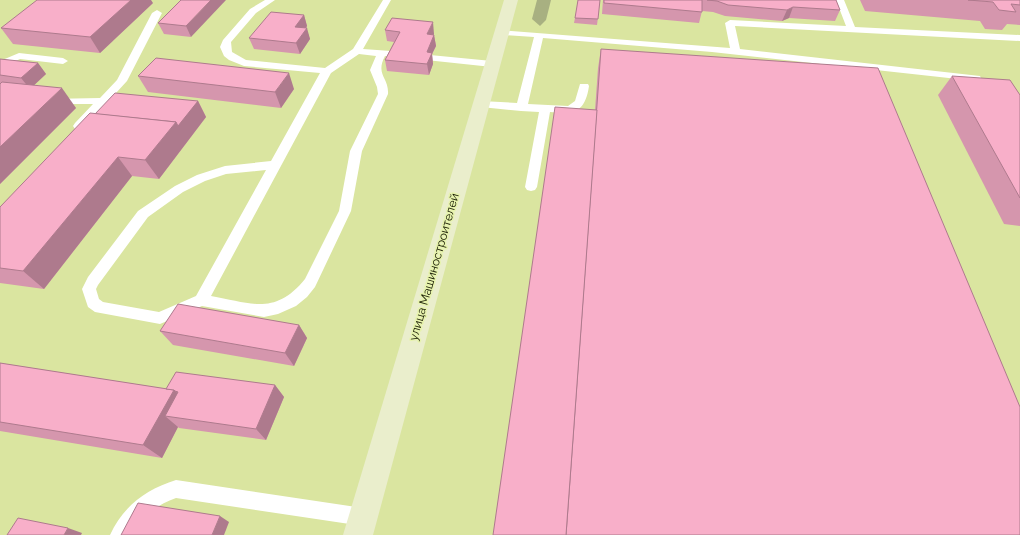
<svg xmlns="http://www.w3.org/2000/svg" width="1020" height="535" font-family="Raleway,sans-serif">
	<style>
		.green { fill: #a8b081 }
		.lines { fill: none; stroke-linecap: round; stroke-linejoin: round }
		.service { fill: #fff; fill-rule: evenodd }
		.secondary { fill: #eaeecc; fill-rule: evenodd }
		.wall { fill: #d596ad }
		.shaded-wall { fill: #ae7a8d }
		.building { fill: #f8afc9; stroke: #ae7a8d }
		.labels { text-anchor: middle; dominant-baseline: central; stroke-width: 3; stroke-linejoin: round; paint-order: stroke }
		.street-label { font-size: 12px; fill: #151800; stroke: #e7f3ad }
	</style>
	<rect width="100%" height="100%" fill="#dae5a0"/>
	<polygon class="green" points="537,0 551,0 546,20 540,26 532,19"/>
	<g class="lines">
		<g class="service">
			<path d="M265,0H275L256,13L231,42L232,52L246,60L325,68L353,49L383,0H391L363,49L391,51L396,54L391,57L385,56C375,75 389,77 388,94L362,151L351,211L315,287L307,297L296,306L278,314L264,317L202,306L160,324L95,312L88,307L82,289L88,277L138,211L175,186L197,175L225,166L271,161L320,73L244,66L229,60L224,56L220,47L223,40L250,9ZM359,54L376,56L370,70L377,87L378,94L350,151L339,211L305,279C275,316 251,303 211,296L331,73ZM266,170L196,296L159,312L103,302L99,299L96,289L98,285L148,217L183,192L205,181L226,174Z"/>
			<path d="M836,0H844L855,27L1020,35V41L735,26L740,49L980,76L981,78L976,81L712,52L543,38L528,104L568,106L575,101L580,84H588L589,86C585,113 574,114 550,112L537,187L535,190L531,191L527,190L525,187L539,112L521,111L481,107L476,104L481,101L517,103L534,37L503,35L498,32L500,30L730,48L725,23L730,20L846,26Z"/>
			<polygon points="157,10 162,13 127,81 83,129 75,129 73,126 75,123 93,104 52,104 48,103 47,101 48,99 100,98 117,80 152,13"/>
			<polygon points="19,53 63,58 68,61 63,64 20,59 0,68 0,61"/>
			<polygon points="430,55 492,61 497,64 492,67 426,60 425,58"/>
			<path d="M176,480L363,508L370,510L372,517L370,524L363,526L176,498C156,505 141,517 131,535H110C123,506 147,489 176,480Z"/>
		</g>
		<polygon class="secondary" points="504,0 518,0 373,535 343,535"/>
	</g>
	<g class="wall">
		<polygon points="181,0 191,37 164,34 158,23"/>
		<polygon points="600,0 597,25 574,23 575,18"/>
		<polygon points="603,0 836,0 840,10 835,21 789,18 782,21 725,16 713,12 702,11 699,23 602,14"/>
		<polygon points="860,0 1020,0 1020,25 1007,24 1002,30 985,29 980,21 865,11"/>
		<polygon points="153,3 100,53 13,44 1,28"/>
		<polygon points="304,15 307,26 306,28 310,39 300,54 254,49 249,38"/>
		<polygon points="385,30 434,34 433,35 434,35 436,46 432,54 433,64 429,75 387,71 385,60 394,42 387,41"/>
		<polygon points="601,49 1020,407 595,110 598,68"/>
		<polygon points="0,59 38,63 46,74 33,86 76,108 0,184"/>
		<polygon points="138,76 294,89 281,108 148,92"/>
		<polygon points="952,76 1020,95 1020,226 1004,224 938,95"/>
		<polygon points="198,101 206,117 159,179 132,176 44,289 0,283 0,207 95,114"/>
		<polygon points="299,325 307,338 294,366 173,345 160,331"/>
		<polygon points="0,363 166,389 275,385 284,397 266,440 179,428 178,427 162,458 0,431"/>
	</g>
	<g class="shaded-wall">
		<polygon points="131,0 151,0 153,3 100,53 90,37"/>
		<polygon points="211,0 226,0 191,37 186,26"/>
		<polygon points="793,7 789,18 782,21 787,10"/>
		<polygon points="304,15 307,26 299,38 295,27"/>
		<polygon points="433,22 434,34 428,46 427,34"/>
		<polygon points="307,28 310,39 300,54 296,43"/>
		<polygon points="434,35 436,46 432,54 433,64 429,75 427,64 427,52"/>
		<polygon points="38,63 46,74 30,89 21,78"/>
		<polygon points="289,73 294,89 281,108 275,92"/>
		<polygon points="62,88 76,108 0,184 0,147"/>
		<polygon points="198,101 206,117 159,179 145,160 176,122"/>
		<polygon points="118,157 132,176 44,289 23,271"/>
		<polygon points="299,325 307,338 294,366 285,353"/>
		<polygon points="275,385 284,397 266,440 256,429"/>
		<polygon points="174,390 190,404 165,416 178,427 162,458 143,445"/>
		<polygon points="220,516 229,522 224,535 212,535"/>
		<polygon points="68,528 82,533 81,535 64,535"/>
	</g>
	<g class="building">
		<polygon points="37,0 131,0 90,37 1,28"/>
		<polygon points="181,0 211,0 186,26 158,23"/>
		<polygon points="578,0 600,0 598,19 575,18"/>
		<polygon points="604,0 702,0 702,12 604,3"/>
		<polygon points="707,0 836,0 840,10 793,7 787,10 728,5 717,1"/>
		<polygon points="968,0 1020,0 1020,5 1011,4 1016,12 999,10 993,2"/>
		<polygon points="271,12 304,15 295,27 307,28 296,43 249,38"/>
		<polygon points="392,18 433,22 427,34 434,35 427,52 432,53 427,64 385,60 400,32 385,30"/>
		<polygon points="601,49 878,68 1020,407 1020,535 566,535"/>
		<polygon points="156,58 289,73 275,92 138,76"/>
		<polygon points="0,59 38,63 21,78 0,75"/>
		<polygon points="952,76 1010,80 1020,95 1020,198"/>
		<polygon points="2,82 62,88 0,147 0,84"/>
		<polygon points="115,93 198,101 178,126 176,122 95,114"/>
		<polygon points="555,107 597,110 566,535 493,535"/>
		<polygon points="90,113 176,122 145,160 118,157 23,271 0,268 0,207"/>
		<polygon points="178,304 299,325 285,353 160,331"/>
		<polygon points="0,363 174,390 143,445 0,422"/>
		<polygon points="176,372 275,385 256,429 165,416 178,392 175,391 174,390 166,389"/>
		<polygon points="138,503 220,516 212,535 121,535"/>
		<polygon points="18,518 68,528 64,535 7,535"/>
	</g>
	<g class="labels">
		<g class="street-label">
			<text transform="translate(434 267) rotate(-74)">улица Машиностроителей</text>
		</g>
	</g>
</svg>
